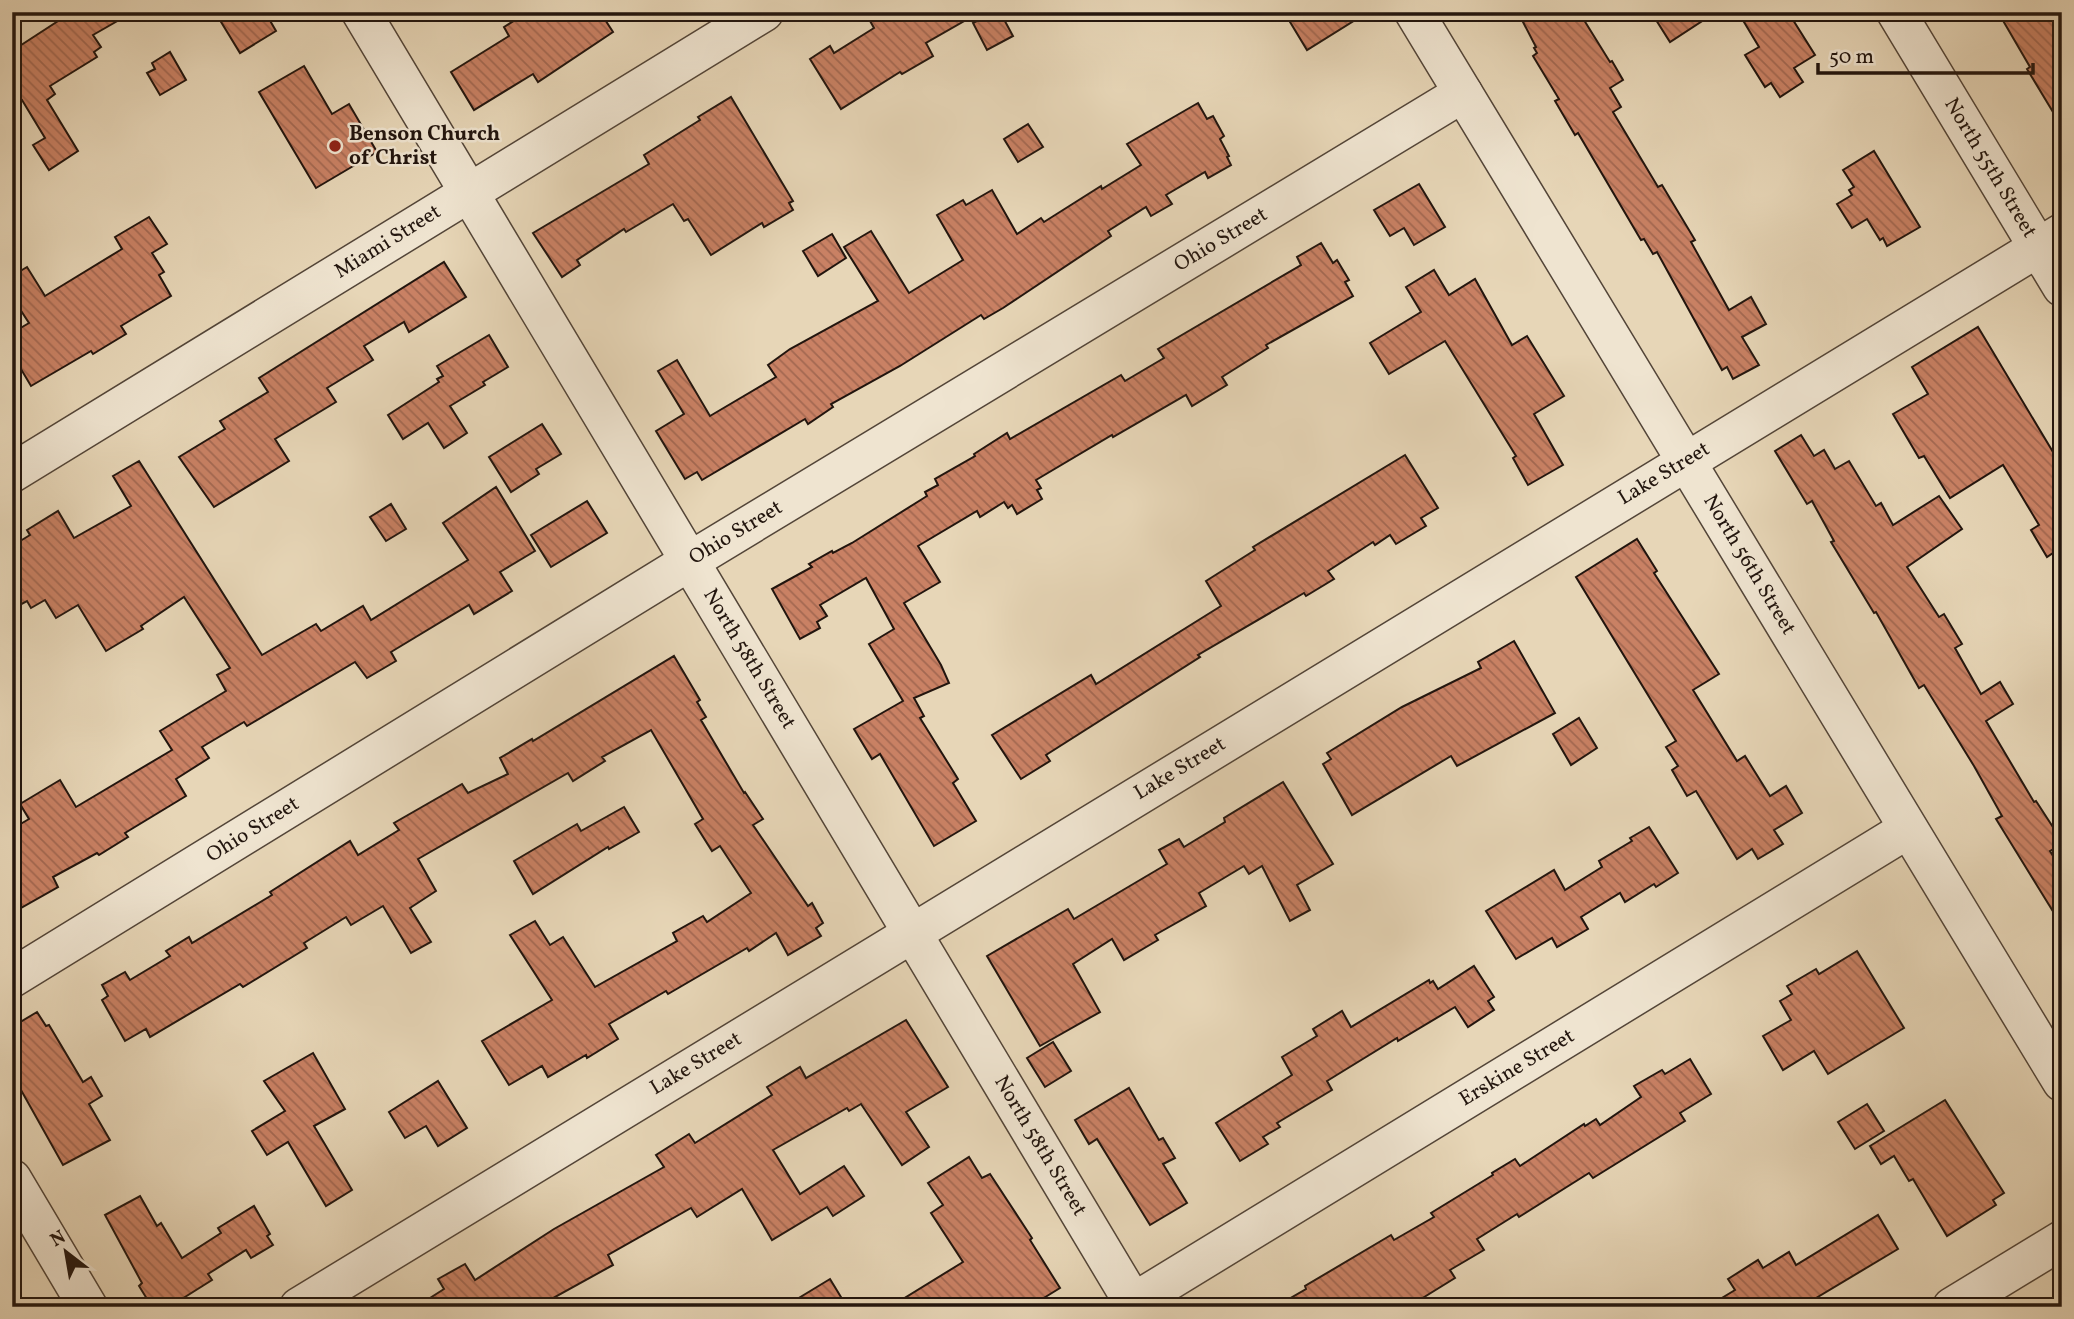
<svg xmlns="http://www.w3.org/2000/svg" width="2074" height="1319" font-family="Vollkorn,serif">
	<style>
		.building { fill: url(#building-back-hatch); stroke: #22150e; stroke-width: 2 }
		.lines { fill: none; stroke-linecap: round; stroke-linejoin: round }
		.minor-casing { stroke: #534538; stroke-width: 41 }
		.minor { stroke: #efe4d0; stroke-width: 38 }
		.poi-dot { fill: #8f2418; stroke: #efe4d0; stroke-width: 2.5 }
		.labels { text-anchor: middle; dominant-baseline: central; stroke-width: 5; stroke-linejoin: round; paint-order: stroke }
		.poi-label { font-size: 21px; font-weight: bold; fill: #22150e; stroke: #efe4d0; text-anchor: start }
		.street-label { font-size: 21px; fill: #22150e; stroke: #efe4d0 }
	</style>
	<defs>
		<pattern id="building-back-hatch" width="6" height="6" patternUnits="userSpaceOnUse" patternTransform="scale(1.75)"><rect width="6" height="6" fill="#c98164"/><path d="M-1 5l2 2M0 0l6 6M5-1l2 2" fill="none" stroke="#a36851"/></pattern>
	</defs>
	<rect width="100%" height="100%" fill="#e7d6b7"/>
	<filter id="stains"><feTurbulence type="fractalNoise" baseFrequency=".00286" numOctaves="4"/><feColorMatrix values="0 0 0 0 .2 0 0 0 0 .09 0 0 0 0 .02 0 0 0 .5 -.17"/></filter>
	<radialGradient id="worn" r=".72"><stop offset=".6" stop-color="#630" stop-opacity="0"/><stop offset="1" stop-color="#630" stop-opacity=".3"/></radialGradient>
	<g class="building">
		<polygon points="72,12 133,12 93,35 101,47 94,52 97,57 50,86 55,94 47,100 78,151 49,170 33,145 45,138 22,100 12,105 12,51"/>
		<polygon points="215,12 265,12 276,31 240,53"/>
		<polygon points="528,12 600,12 613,32 538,82 533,74 474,110 451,72 509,36 504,27"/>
		<polygon points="865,12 980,12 926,43 933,56 902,74 900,72 841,109 810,59 830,46 834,53 874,28"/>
		<polygon points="993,12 1000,12 1013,36 987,50 973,23"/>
		<polygon points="1284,12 1368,12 1307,50"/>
		<polygon points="1534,12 1579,12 1610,62 1612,61 1623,80 1610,88 1621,107 1613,112 1658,187 1662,185 1695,240 1691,242 1729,310 1751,297 1766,324 1742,337 1759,365 1733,379 1727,367 1722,370 1657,252 1653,254 1644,239 1641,240 1578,133 1575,135 1555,101 1559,99 1533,56 1537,53 1534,48 1536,47 1522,20"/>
		<polygon points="1651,12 1716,12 1670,42"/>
		<polygon points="1738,12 1788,12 1815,55 1794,68 1803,82 1780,97 1771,83 1765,87 1745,55 1759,47"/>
		<polygon points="1998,12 2062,12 2062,127 2027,69 2030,67"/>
		<polygon points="170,52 186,80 160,95 147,73 155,69 152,63"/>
		<polygon points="304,66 332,114 349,104 377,152 316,188 259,92"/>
		<polygon points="731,97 793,201 789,203 793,210 764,227 762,223 711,255 688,219 684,221 673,204 626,232 624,229 577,260 580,265 562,277 533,233 649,164 644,155 700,120 698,117"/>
		<polygon points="1198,103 1207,119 1213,116 1224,136 1220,139 1229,156 1227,157 1231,165 1208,178 1205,172 1166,195 1172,204 1151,216 1146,207 1108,231 1111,236 1003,308 984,319 981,315 900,366 831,404 833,407 808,424 805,419 702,480 697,472 685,479 656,431 684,414 658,371 677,360 710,416 776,377 768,365 790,349 878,301 844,247 871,231 909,293 963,260 937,215 963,200 966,205 992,190 1017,234 1041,218 1044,222 1101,186 1102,189 1141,165 1127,144"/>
		<polygon points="1028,124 1043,147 1018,162 1004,139"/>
		<polygon points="1874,151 1920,227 1887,246 1883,238 1880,240 1867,219 1852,228 1837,204 1852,195 1849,190 1854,187 1843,170"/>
		<polygon points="1419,184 1445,227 1414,245 1404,228 1390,236 1374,210"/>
		<polygon points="149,217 167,244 152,253 164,272 159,275 171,296 121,326 126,334 93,354 91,351 31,386 12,354 12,333 29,323 12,297 12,276 27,267 45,296 122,249 115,237"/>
		<polygon points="832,234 846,258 818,276 803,251"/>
		<polygon points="1321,243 1333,263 1337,260 1349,280 1345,282 1353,296 1266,345 1268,348 1222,377 1227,385 1192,406 1186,395 1113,437 1112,435 1036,480 1041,488 1037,490 1042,499 1017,514 1012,505 1008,508 1004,502 980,517 977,511 918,546 940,582 904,603 941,665 949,683 914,698 924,716 920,718 958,779 953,783 976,821 934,846 880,754 872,759 854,729 903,701 869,644 894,629 866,578 820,605 827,616 817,622 820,628 800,639 772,589 812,567 809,564 832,551 833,553 852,543 927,496 925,492 938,485 935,479 975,456 974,454 1007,433 1010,439 1121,375 1125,381 1164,358 1158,349 1301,265 1297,257"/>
		<polygon points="444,262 466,297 409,332 404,322 364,346 373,360 327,388 336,402 275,439 289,461 214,507 179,457 225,429 220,421 268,392 259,378"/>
		<polygon points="1434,270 1449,295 1475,279 1512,345 1527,336 1564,396 1534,414 1563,465 1528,485 1513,458 1516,456 1445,341 1389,374 1370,343 1421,312 1406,287"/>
		<polygon points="1978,327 2062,467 2062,561 2056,551 2047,557 2031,530 2039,525 2003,465 1950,498 1924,456 1919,458 1893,414 1928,394 1912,367"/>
		<polygon points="489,335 508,367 483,382 485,385 450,406 467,433 444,448 428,423 403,439 388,415 439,382 437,379 443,376 437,366"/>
		<polygon points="542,424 561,454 536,469 539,474 511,492 489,457"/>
		<polygon points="1801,435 1814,456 1824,450 1835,469 1849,461 1876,506 1881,503 1893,525 1939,496 1962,529 1907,567 1939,617 1944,614 1962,644 1955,648 1981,694 2000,682 2013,704 1986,721 2034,802 2036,801 2062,841 2062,844 2050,851 2062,870 2062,926 1996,819 2002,816 1974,766 1924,685 1919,688 1876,612 1874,613 1831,542 1834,541 1812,501 1807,504 1775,451"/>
		<polygon points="1405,455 1438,508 1421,518 1426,526 1396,544 1390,535 1375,545 1373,542 1328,571 1334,579 1306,596 1304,593 1198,655 1200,657 1046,755 1050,761 1021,779 992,735 1091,675 1096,684 1221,606 1206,581 1255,550 1253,547"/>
		<polygon points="139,461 262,655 316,624 321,631 363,606 371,620 468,560 443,523 496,487 535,551 500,572 512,591 474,614 469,605 391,652 396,661 367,678 355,662 247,726 244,722 202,747 209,758 176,779 186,796 125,833 128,837 99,855 97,853 53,877 58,887 12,913 12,829 29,819 20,804 60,780 76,807 172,750 160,731 226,691 217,675 230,668 184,597 141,626 143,629 106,651 78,605 56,618 45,600 31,608 27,601 12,609 12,546 30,535 27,530 58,511 74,538 131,506 113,476"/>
		<polygon points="587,501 607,533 551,567 531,535"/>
		<polygon points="391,504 406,529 386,541 370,517"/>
		<polygon points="1637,539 1657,571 1654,573 1719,674 1693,690 1737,761 1745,756 1770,796 1786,786 1802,813 1774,830 1783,844 1758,859 1752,849 1737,859 1696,791 1687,796 1672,770 1678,766 1666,747 1676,741 1576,577"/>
		<polygon points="1514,641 1555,713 1457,766 1451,756 1352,815 1323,764 1331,759 1327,753 1402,707 1481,668 1478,662"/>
		<polygon points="674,656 700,700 697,702 706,717 701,720 744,793 745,792 763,819 753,825 808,906 812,903 823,923 816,928 821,936 788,955 776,933 749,951 747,948 668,994 666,991 609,1024 618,1039 587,1058 586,1055 548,1077 542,1066 509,1085 482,1041 552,1000 510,935 535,921 550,945 563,937 595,987 677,941 673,933 703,916 707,922 751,893 720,846 712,851 695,824 703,819 651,730 602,757 605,761 573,781 568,773 418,859 436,891 410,908 431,942 411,953 383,906 351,925 346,917 304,943 307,948 243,987 240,984 150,1037 146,1029 125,1041 102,1000 108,996 102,985 125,972 130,980 170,956 166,951 189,937 192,943 272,895 270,892 350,841 358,855 399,830 394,823 462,784 468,793 508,774 500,758 532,739 533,741"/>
		<polygon points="1579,718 1597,748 1571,765 1553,734"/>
		<polygon points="1283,782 1333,864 1297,885 1310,910 1290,921 1262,866 1249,874 1244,866 1199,893 1206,906 1155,935 1158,940 1124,960 1112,939 1073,964 1100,1012 1040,1046 987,956 1068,909 1074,919 1167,864 1159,850 1179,839 1184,847 1225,822 1224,818"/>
		<polygon points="624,807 639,832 609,849 608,847 533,894 514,861 577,824 581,831"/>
		<polygon points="1649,827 1678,873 1656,887 1654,884 1625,902 1620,893 1581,917 1588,929 1557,947 1552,938 1516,959 1486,911 1554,870 1565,890 1602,867 1599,861 1632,841 1630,838"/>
		<polygon points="1857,951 1904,1028 1828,1074 1814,1051 1783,1070 1763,1036 1791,1020 1780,1001 1792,994 1787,986 1816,969 1819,974"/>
		<polygon points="1474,966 1494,997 1488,1001 1494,1010 1468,1027 1455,1007 1398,1041 1397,1038 1327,1081 1332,1090 1277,1123 1280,1127 1263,1137 1268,1144 1240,1161 1216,1123 1292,1075 1282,1057 1317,1036 1313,1029 1342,1011 1351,1027 1429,980 1430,983 1433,981 1438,989"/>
		<polygon points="37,1012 46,1026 49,1025 83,1082 91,1077 102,1096 89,1104 110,1140 63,1165 12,1074 12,1027"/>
		<polygon points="906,1020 948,1087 906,1112 929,1147 902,1165 861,1104 849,1111 847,1108 773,1150 800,1194 844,1166 864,1196 833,1216 827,1207 772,1240 742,1189 697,1217 691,1208 608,1255 613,1265 537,1307 416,1307 444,1289 438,1279 465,1264 475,1280 554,1229 664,1167 656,1155 689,1134 695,1143 772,1095 767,1087 800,1067 806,1078"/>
		<polygon points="1053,1042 1071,1071 1045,1087 1027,1058"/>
		<polygon points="313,1053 345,1109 314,1126 352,1190 326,1206 288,1142 267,1155 252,1131 285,1111 264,1081"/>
		<polygon points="1690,1059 1711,1094 1680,1113 1685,1121 1593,1178 1589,1173 1519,1217 1517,1214 1477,1239 1484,1250 1450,1270 1455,1278 1408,1307 1275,1307 1306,1289 1305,1286 1391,1235 1394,1240 1434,1217 1431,1213 1493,1175 1492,1173 1515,1159 1520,1166 1584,1124 1585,1126 1596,1119 1600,1125 1641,1097 1634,1086 1662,1070 1665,1074"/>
		<polygon points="438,1081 467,1128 438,1146 426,1126 405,1138 389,1112"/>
		<polygon points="1129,1088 1159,1140 1163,1138 1175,1158 1163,1164 1187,1203 1150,1225 1097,1139 1089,1144 1075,1120"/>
		<polygon points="1945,1100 2004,1193 1993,1200 1996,1205 1947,1236 1913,1179 1909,1181 1894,1156 1881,1164 1870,1146"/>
		<polygon points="1867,1104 1884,1131 1855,1149 1838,1122"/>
		<polygon points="969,1157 982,1178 990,1174 1032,1238 1030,1240 1060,1288 1029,1307 890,1307 963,1262 931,1213 943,1205 928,1183"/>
		<polygon points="140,1196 157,1226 161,1223 182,1258 221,1233 218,1228 254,1206 270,1234 267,1236 273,1245 251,1258 246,1250 208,1274 212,1280 169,1307 152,1307 139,1286 142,1283 105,1215"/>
		<polygon points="1878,1215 1898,1249 1801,1307 1707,1307 1735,1290 1728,1279 1758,1260 1763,1268 1789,1252 1796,1265"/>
		<polygon points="830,1279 847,1307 784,1307"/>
	</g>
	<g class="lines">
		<defs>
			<g id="minor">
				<polyline points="361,12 1136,1307"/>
				<polyline points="1414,12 2062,1082"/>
				<polyline points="1896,12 2062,287"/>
				<polyline points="12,473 764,12"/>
				<polyline points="12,978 690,561 1463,93"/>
				<polyline points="12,1179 88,1307"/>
				<polyline points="299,1307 2062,233"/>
				<polyline points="1126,1307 1908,829"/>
				<polyline points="1952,1307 2062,1240"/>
			</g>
		</defs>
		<use href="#minor" class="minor-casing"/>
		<use href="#minor" class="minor"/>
	</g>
	<circle class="poi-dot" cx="335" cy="146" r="7"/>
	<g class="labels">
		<g class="poi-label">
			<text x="349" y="134">Benson Church<tspan x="349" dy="24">of Christ</tspan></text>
		</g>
		<g class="street-label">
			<text transform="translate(1990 168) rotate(59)">North 55th Street</text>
			<text transform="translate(1221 240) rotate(-31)">Ohio Street</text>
			<text transform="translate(388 242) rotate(-32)">Miami Street</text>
			<text transform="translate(1664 474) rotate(-31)">Lake Street</text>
			<text transform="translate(736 533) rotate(-31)">Ohio Street</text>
			<text transform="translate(1749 565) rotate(59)">North 56th Street</text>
			<text transform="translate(749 659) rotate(59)">North 58th Street</text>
			<text transform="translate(1180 769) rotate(-31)">Lake Street</text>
			<text transform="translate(253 830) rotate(-32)">Ohio Street</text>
			<text transform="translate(696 1064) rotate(-31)">Lake Street</text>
			<text transform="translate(1517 1068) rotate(-31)">Erskine Street</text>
			<text transform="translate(1040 1146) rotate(59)">North 58th Street</text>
		</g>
	</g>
	<rect width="2074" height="1319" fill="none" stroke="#e7d6b7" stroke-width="42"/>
	<rect x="14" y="14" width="2046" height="1291" fill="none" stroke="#22150e" stroke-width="3.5"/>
	<rect x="21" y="21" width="2032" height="1277" fill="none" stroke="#22150e" stroke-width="2"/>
	<g transform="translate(66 1252) rotate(329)" stroke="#efe4d0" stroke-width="5" paint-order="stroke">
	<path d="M0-5L12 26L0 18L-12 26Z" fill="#22150e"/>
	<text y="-10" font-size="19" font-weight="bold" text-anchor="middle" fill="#22150e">N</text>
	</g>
	<path d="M1818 63v10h215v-10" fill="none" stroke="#22150e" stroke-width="3.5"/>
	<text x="1829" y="63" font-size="21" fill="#22150e" stroke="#efe4d0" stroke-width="5" paint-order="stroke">50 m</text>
	<rect width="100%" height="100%" filter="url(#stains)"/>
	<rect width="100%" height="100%" fill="url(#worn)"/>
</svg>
